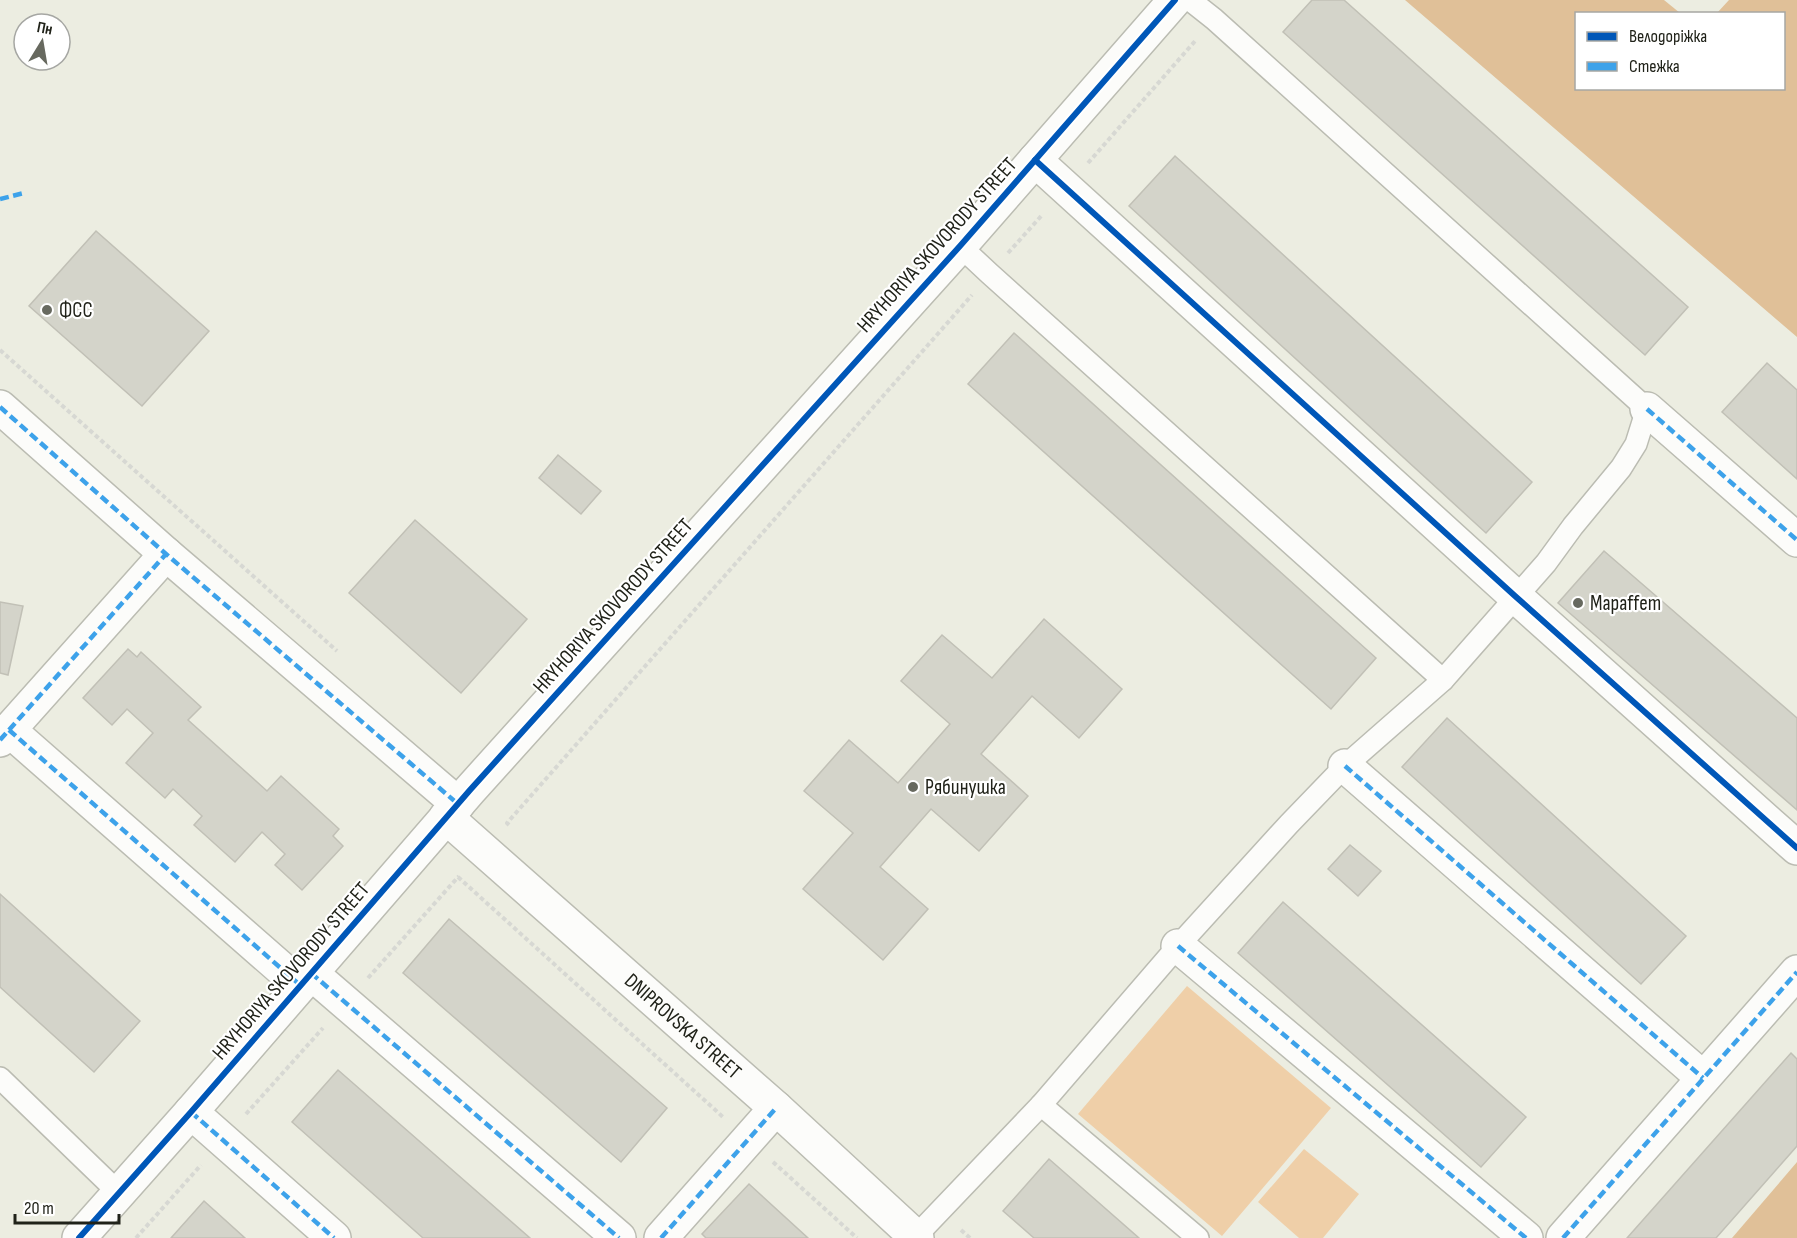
<svg xmlns="http://www.w3.org/2000/svg" width="1797" height="1238" font-family="'Sofia Sans Condensed',sans-serif">
	<style>
		.green { fill: #efcfa8 }
		.forest { fill: #e0c098 }
		.building { fill: #d4d4ca; stroke: #c1c0b6; stroke-width: 1.5 }
		.lines { fill: none; stroke-linecap: round; stroke-linejoin: round }
		.lane-casing { stroke: #bbbcb2; stroke-width: 24 }
		.street-casing { stroke: #bbbcb2; stroke-width: 36 }
		.secondary-casing { stroke: #bbbcb2; stroke-width: 36 }
		.path { stroke: #d7d8d3; stroke-width: 4; stroke-dasharray: 4.5 3; stroke-linecap: butt }
		.lane { stroke: #fcfcfa; stroke-width: 21 }
		.street { stroke: #fcfcfa; stroke-width: 33 }
		.secondary { stroke: #fcfcfa; stroke-width: 33 }
		.quiet { stroke: #3da2ea; stroke-width: 4.5; stroke-dasharray: 9 4.5; stroke-linecap: butt }
		.cycleway-casing { stroke: #fff; stroke-width: 10 }
		.cycleway { stroke: #0057b8; stroke-width: 6 }
		.poi-dot { fill: #67695f; stroke: #fff; stroke-width: 2 }
		.labels { text-anchor: middle; dominant-baseline: central; stroke-width: 4.5; stroke-linejoin: round; paint-order: stroke }
		.street-label { font-size: 21px; fill: #202219; stroke: #fff }
		.poi-label { font-size: 21px; fill: #202219; stroke: #fff; text-anchor: start }
	</style>
	<rect width="100%" height="100%" fill="#ecede1"/>
	<g class="green">
		<polygon points="1187,986 1331,1108 1222,1236 1078,1114"/>
		<polygon points="1304,1149 1359,1194 1323,1238 1299,1238 1258,1202"/>
	</g>
	<g class="forest">
		<polygon points="1405,0 1664,0 1680,13 1576,14 1576,88 1784,88 1784,14 1717,13 1729,0 1797,0 1797,337"/>
		<polygon points="1797,1162 1797,1238 1732,1238"/>
	</g>
	<g class="building">
		<polygon points="1312,0 1344,0 1688,307 1645,355 1283,32"/>
		<polygon points="1175,156 1532,482 1486,533 1129,206"/>
		<polygon points="96,231 209,331 142,406 29,306"/>
		<polygon points="1014,333 1376,658 1331,709 968,384"/>
		<polygon points="1767,363 1797,390 1797,479 1722,412"/>
		<polygon points="558,455 601,491 581,514 539,478"/>
		<polygon points="415,520 527,619 461,693 349,593"/>
		<polygon points="1604,551 1797,718 1797,810 1558,603"/>
		<polygon points="0,602 23,606 8,675 0,673"/>
		<polygon points="1044,619 1122,689 1079,738 1032,696 981,754 1028,796 979,851 931,809 880,867 928,909 883,960 803,889 853,833 804,791 849,740 898,783 950,724 901,681 942,635 992,678"/>
		<polygon points="128,649 137,657 141,652 201,707 188,720 267,791 281,776 339,829 333,836 343,846 302,890 275,865 285,854 262,832 235,862 194,825 202,816 173,789 165,798 126,763 153,733 127,709 112,725 83,698"/>
		<polygon points="1447,718 1686,936 1641,984 1402,767"/>
		<polygon points="1350,845 1381,871 1358,896 1328,869"/>
		<polygon points="0,894 140,1021 94,1072 0,987"/>
		<polygon points="1283,902 1526,1117 1481,1167 1238,953"/>
		<polygon points="449,919 667,1108 621,1162 403,973"/>
		<polygon points="1791,1053 1797,1059 1797,1146 1716,1238 1627,1238"/>
		<polygon points="338,1070 530,1238 423,1238 292,1122"/>
		<polygon points="1049,1159 1139,1238 1034,1238 1003,1211"/>
		<polygon points="749,1184 808,1238 706,1238 702,1234"/>
		<polygon points="204,1201 245,1238 171,1238"/>
	</g>
	<g class="lines">
		<defs>
			<g id="lane">
				<polyline points="960,246 990,274 1443,680"/>
				<polyline points="0,1078 119,1193"/>
				<polyline points="1041,1105 1198,1238"/>
				<polyline points="915,1237 1041,1105 1178,946 1289,824 1345,766 1443,680 1546,563 1573,526 1621,468 1636,444 1647,409 1214,19 1190,0"/>
			</g>
			<g id="street">
				<polyline points="1035,160 1515,596 1797,848"/>
				<polyline points="0,407 166,554 458,804"/>
				<polyline points="1647,409 1797,540"/>
				<polyline points="9,730 300,985"/>
				<polyline points="0,740 166,554"/>
				<polyline points="1345,766 1703,1078"/>
				<polyline points="1178,946 1526,1238"/>
				<polyline points="311,973 619,1238"/>
				<polyline points="191,1112 334,1238"/>
				<polyline points="661,1238 776,1108"/>
				<polyline points="1563,1238 1797,972"/>
			</g>
			<g id="secondary">
				<path id="s1" d="M446,817L776,1108L917,1238"/>
				<polyline points="79,1238 191,1112 470,790 960,246 1175,0"/>
			</g>
		</defs>
		<use href="#lane" class="lane-casing"/>
		<use href="#street" class="street-casing"/>
		<use href="#secondary" class="secondary-casing"/>
		<g class="path">
			<polyline points="1088,163 1196,40"/>
			<polyline points="1008,253 1043,214"/>
			<polyline points="0,350 337,651"/>
			<polyline points="509,825 507,823 972,295"/>
			<polyline points="458,877 723,1117"/>
			<polyline points="368,978 459,876"/>
			<polyline points="246,1114 323,1028"/>
			<polyline points="773,1162 857,1238"/>
			<polyline points="961,1230 970,1238"/>
			<polyline points="136,1238 201,1165"/>
		</g>
		<use href="#lane" class="lane"/>
		<use href="#street" class="street"/>
		<use href="#secondary" class="secondary"/>
		<g class="quiet">
			<polyline points="0,199 24,193"/>
			<polyline points="0,407 166,554 458,804"/>
			<polyline points="1647,409 1797,540"/>
			<polyline points="9,730 300,985"/>
			<polyline points="0,740 166,554"/>
			<polyline points="1345,766 1703,1078"/>
			<polyline points="1178,946 1526,1238"/>
			<polyline points="311,973 619,1238"/>
			<polyline points="191,1112 334,1238"/>
			<polyline points="661,1238 776,1108"/>
			<polyline points="1563,1238 1797,972"/>
		</g>
		<defs>
			<g id="cycleway">
				<polyline points="1035,160 1515,596 1797,848"/>
				<polyline points="79,1238 191,1112 470,790 960,246 1175,0"/>
			</g>
		</defs>
		<use href="#cycleway" class="cycleway-casing"/>
		<use href="#cycleway" class="cycleway"/>
	</g>
	<g class="poi-dot">
		<circle cx="47" cy="310" r="6"/>
		<circle cx="1578" cy="603" r="6"/>
		<circle cx="913" cy="787" r="6"/>
	</g>
	<g class="labels">
		<g class="street-label">
			<text transform="translate(937 245) rotate(-48)">HRYHORIYA SKOVORODY STREET</text>
			<text transform="translate(613 606) rotate(-48)">HRYHORIYA SKOVORODY STREET</text>
			<text transform="translate(291 971) rotate(-49)">HRYHORIYA SKOVORODY STREET</text>
			<text stroke="none"><textPath href="#s1" startOffset="316">DNIPROVSKA STREET</textPath></text>
		</g>
		<g class="poi-label">
			<text x="59" y="310">ФСС</text>
			<text x="1590" y="603">Мараffет</text>
			<text x="925" y="787">Рябинушка</text>
		</g>
	</g>
	<rect x="1575" y="12" width="210" height="78" fill="#ffffff" stroke="#a6a7a3" stroke-width="1.5"/>
	<rect x="1587" y="32" width="30" height="9" fill="#0057b8" stroke="#a6a7a3" stroke-width="1.5"/>
	<text x="1629" y="42" font-size="18" fill="#202219">Велодоріжка</text>
	<rect x="1587" y="62" width="30" height="9" fill="#3da2ea" stroke="#a6a7a3" stroke-width="1.5"/>
	<text x="1629" y="72" font-size="18" fill="#202219">Стежка</text>
	<g transform="translate(42 42) rotate(11)"><circle r="28" fill="#ffffff" stroke="#a6a7a3" stroke-width="1.5"/>
	<path d="M0-4.5L10 22L0 15L-10 22Z" fill="#67695f"/>
	<text y="-9" font-size="16" font-weight="bold" text-anchor="middle" fill="#202219">Пн</text>
	</g>
	<path d="M15 1214v9h104v-9" fill="none" stroke="#202219" stroke-width="3"/>
	<text x="24" y="1214" font-size="18" fill="#202219" stroke="#ffffff" stroke-width="4.5" paint-order="stroke">20 m</text>
</svg>
